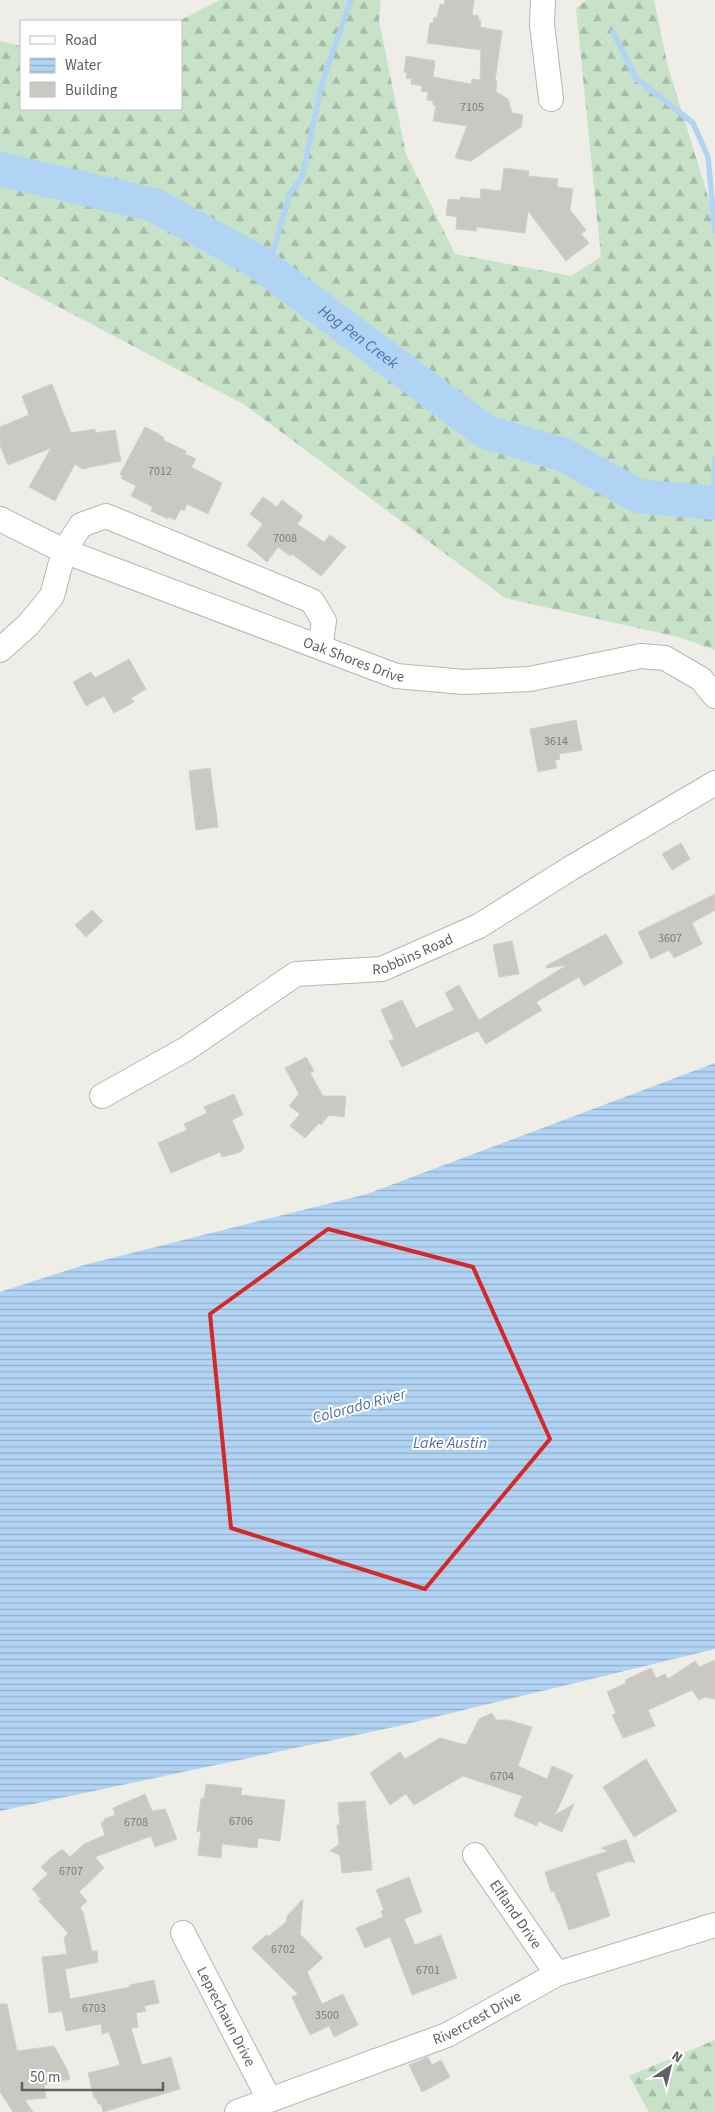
<svg xmlns="http://www.w3.org/2000/svg" width="715" height="2112" font-family="'Source Sans 3',sans-serif">
	<style>
		.forest { fill: url(#forest-firs) }
		.water { fill: url(#water-rules) }
		.lines { fill: none; stroke-linecap: round; stroke-linejoin: round }
		.stream { stroke: #b1d3f4; stroke-width: 5.5 }
		.river { stroke: #b1d3f4; stroke-width: 34 }
		.building { fill: #cac8c3; stroke: #d2cfc6 }
		.minor-casing { stroke: #b4b6ba; stroke-width: 26 }
		.minor { stroke: #fff; stroke-width: 24 }
		.marked { fill: none; stroke: #d62828; stroke-width: 4; stroke-linejoin: round }
		.labels { text-anchor: middle; dominant-baseline: central; stroke-width: 4; stroke-linejoin: round; paint-order: stroke }
		.number-label { font-size: 12px; fill: #797b7c }
		.street-label { font-size: 15px; fill: #5e6165; stroke: #fff }
		.water-label { font-size: 16px; font-style: italic; fill: #5074a5; stroke: #fff }
	</style>
	<defs>
		<pattern id="forest-firs" width="22" height="20" patternUnits="userSpaceOnUse" patternTransform="scale(1.25)"><rect width="22" height="20" fill="#c7e2c9"/><path d="M5 1l3.5 6h-7zM16 11l3.5 6h-7z" fill="#a5bba7"/></pattern>
		<pattern id="water-rules" width="6" height="5" patternUnits="userSpaceOnUse" patternTransform="scale(1.25)"><rect width="6" height="5" fill="#b1d3f4"/><path d="M0 2.5h6" fill="none" stroke="#93afc9"/></pattern>
	</defs>
	<rect width="100%" height="100%" fill="#eeede7"/>
	<g class="forest">
		<polygon points="220,0 381,0 379,20 406,154 455,254 571,276 601,257 576,8 587,0 654,0 668,67 715,219 715,650 682,638 505,598 245,405 0,276 0,41 21,46 21,109 181,109 181,21 179,21"/>
		<polygon points="715,2040 715,2112 649,2112 629,2076"/>
	</g>
	<polygon class="water" points="715,1063 715,1649 394,1727 0,1811 0,1292 84,1265 367,1194"/>
	<g class="lines">
		<g class="stream">
			<polyline points="613,32 636,78 693,123 708,157 715,231"/>
			<polyline points="268,269 290,193 302,177 322,83 351,0"/>
			<polyline points="713,503 715,459"/>
		</g>
		<path class="river" id="s1" d="M0,169L154,205L255,260L486,432L564,455L638,496L715,503"/>
	</g>
	<g class="building">
		<polygon points="445,0 474,0 472,15 479,16 478,20 481,20 480,27 502,31 495,81 497,81 496,92 508,99 512,113 523,115 521,127 471,161 455,158 467,126 433,121 436,106 433,105 433,101 427,100 428,92 421,91 422,86 411,84 412,79 406,78 407,73 404,72 406,56 435,61 433,77 471,84 472,79 480,80 481,50 427,43 430,23 433,23 434,17 437,18 440,4 444,5"/>
		<polygon points="504,168 529,171 528,176 558,179 557,187 573,189 570,210 586,230 581,234 589,243 566,261 528,211 525,233 477,227 476,231 456,229 457,217 446,215 448,199 460,200 461,197 480,199 481,189 501,191"/>
		<polygon points="52,384 71,433 95,429 95,433 115,430 121,461 82,469 75,464 55,501 29,487 51,448 8,465 0,445 0,427 29,415 22,396"/>
		<polygon points="145,427 159,434 159,435 164,438 163,440 186,451 185,454 196,459 191,467 222,483 208,514 187,504 184,511 181,509 175,520 169,517 168,519 151,511 153,507 131,496 136,486 121,478 122,476 120,474"/>
		<polygon points="263,497 277,507 282,500 303,516 297,524 324,542 330,535 346,547 321,576 292,554 290,556 278,547 267,562 247,545 263,524 250,514"/>
		<polygon points="129,659 146,689 131,698 134,702 114,713 104,696 86,706 73,682 91,672 95,678"/>
		<polygon points="576,720 582,750 559,754 560,759 555,760 557,768 538,772 530,729"/>
		<polygon points="210,768 218,827 196,830 189,771"/>
		<polygon points="681,843 690,859 672,870 662,854"/>
		<polygon points="715,894 715,910 692,923 702,944 674,958 669,950 651,959 638,932"/>
		<polygon points="92,910 103,921 86,937 75,925"/>
		<polygon points="606,934 623,963 584,986 579,977 536,1002 542,1010 486,1044 478,1031 402,1067 389,1041 394,1039 381,1010 402,1000 416,1028 454,1010 445,993 459,985 479,1020 567,965 547,968 546,966"/>
		<polygon points="512,941 519,974 499,977 493,945"/>
		<polygon points="306,1057 314,1071 310,1073 323,1096 346,1096 344,1117 329,1115 321,1125 319,1123 305,1138 290,1126 300,1114 289,1106 299,1094 285,1068"/>
		<polygon points="234,1094 243,1115 232,1120 244,1147 241,1152 222,1157 220,1152 171,1173 158,1143 187,1130 184,1124 207,1113 204,1107"/>
		<polygon points="715,1660 715,1699 705,1697 699,1700 692,1690 648,1710 655,1726 623,1738 612,1715 616,1713 607,1692 626,1683 625,1680 651,1668 656,1678 665,1674 668,1679 695,1661 699,1667"/>
		<polygon points="492,1713 496,1720 508,1720 532,1727 518,1766 547,1779 552,1766 573,1775 555,1815 574,1804 562,1832 538,1821 537,1826 514,1816 522,1796 463,1776 414,1805 406,1794 390,1805 370,1773 400,1752 405,1759 440,1738 466,1745 479,1719"/>
		<polygon points="646,1759 677,1811 634,1837 603,1787"/>
		<polygon points="206,1784 242,1788 241,1795 285,1800 280,1841 258,1838 257,1848 222,1844 221,1858 198,1855 201,1830 197,1832 201,1798 204,1799"/>
		<polygon points="145,1794 152,1811 165,1809 177,1839 155,1847 151,1836 95,1857 104,1868 79,1892 87,1901 80,1908 83,1912 92,1951 97,1951 98,1962 65,1969 70,1999 130,1987 130,1985 154,1980 159,2003 144,2006 146,2011 136,2013 138,2027 131,2028 142,2065 171,2057 180,2089 103,2112 101,2104 98,2104 96,2098 94,2098 88,2073 120,2065 109,2032 102,2034 101,2024 66,2031 62,2011 49,2013 42,1957 67,1954 64,1938 68,1933 38,1900 42,1900 32,1889 48,1874 41,1867 53,1856 62,1849 70,1857 84,1844 105,1835 101,1823 105,1821 104,1819 115,1815 113,1808"/>
		<polygon points="365,1801 372,1870 342,1873 340,1855 330,1851 339,1844 337,1825 340,1825 338,1803"/>
		<polygon points="626,1839 635,1863 630,1861 596,1873 610,1916 569,1930 559,1902 558,1902 554,1891 551,1892 545,1872 608,1851 601,1848"/>
		<polygon points="409,1877 422,1912 404,1919 415,1945 441,1935 457,1978 412,1995 390,1937 365,1948 356,1928 383,1917 381,1911 384,1910 376,1890"/>
		<polygon points="303,1899 300,1934 323,1958 307,1972 322,2004 343,1994 358,2025 334,2037 329,2026 310,2035 292,1997 298,1994 252,1948 266,1935 269,1936 286,1922 287,1916"/>
		<polygon points="0,2004 7,2004 17,2051 54,2046 67,2069 70,2079 44,2085 46,2098 25,2100 33,2112 13,2112 0,2092"/>
		<polygon points="428,2057 432,2065 441,2060 450,2077 422,2092 409,2065"/>
	</g>
	<g class="lines">
		<defs>
			<g id="minor">
				<polyline points="543,0 542,25 551,99"/>
				<path id="s2" d="M0,519L64,551L396,676L464,682L530,679L641,656L665,658L701,679L715,696"/>
				<polyline points="0,650 28,625 52,596 64,551 81,525 106,516 312,601 324,621 320,647"/>
				<path id="s3" d="M102,1096L186,1049L296,974L382,969L479,926L571,868L715,783"/>
				<path id="s4" d="M475,1855L557,1974"/>
				<path id="s5" d="M183,1933L269,2099"/>
				<path id="s6" d="M237,2112L447,2035L557,1974L715,1925"/>
			</g>
		</defs>
		<use href="#minor" class="minor-casing"/>
		<use href="#minor" class="minor"/>
	</g>
	<path class="marked" d="M328,1229L473,1267L550,1439L425,1589L231,1528L210,1314Z"/>
	<g class="labels">
		<g class="number-label">
			<text x="472" y="107">7105</text>
			<text x="160" y="471">7012</text>
			<text x="285" y="538">7008</text>
			<text x="556" y="741">3614</text>
			<text x="670" y="938">3607</text>
			<text x="502" y="1776">6704</text>
			<text x="241" y="1821">6706</text>
			<text x="136" y="1822">6708</text>
			<text x="71" y="1871">6707</text>
			<text x="283" y="1949">6702</text>
			<text x="428" y="1970">6701</text>
			<text x="94" y="2008">6703</text>
			<text x="327" y="2015">3500</text>
		</g>
		<g class="street-label">
			<text stroke="none"><textPath href="#s2" startOffset="381">Oak Shores Drive</textPath></text>
			<text stroke="none"><textPath href="#s3" startOffset="349">Robbins Road</textPath></text>
			<text stroke="none"><textPath href="#s4" startOffset="72">Elfland Drive</textPath></text>
			<text stroke="none"><textPath href="#s5" startOffset="94">Leprechaun Drive</textPath></text>
			<text stroke="none"><textPath href="#s6" startOffset="258">Rivercrest Drive</textPath></text>
		</g>
		<g class="water-label">
			<text stroke="none"><textPath href="#s1" startOffset="402">Hog Pen Creek</textPath></text>
			<text transform="translate(359 1406) rotate(-15)">Colorado River</text>
			<text x="450" y="1443">Lake Austin</text>
		</g>
	</g>
	<rect x="20" y="20" width="162" height="90" fill="#ffffff" stroke="#bfc0c1"/>
	<rect x="30" y="36" width="25" height="8" fill="#ffffff" stroke="#bfc0c1"/>
	<text x="65" y="45" font-size="15" fill="#5e6165">Road</text>
	<rect x="30" y="58" width="25" height="15" fill="url(#water-rules)" stroke="#bfc0c1"/>
	<text x="65" y="70" font-size="15" fill="#5e6165">Water</text>
	<rect x="30" y="82" width="25" height="15" fill="#cac8c3" stroke="#bfc0c1"/>
	<text x="65" y="95" font-size="15" fill="#5e6165">Building</text>
	<g transform="translate(670 2067) rotate(35)" stroke="#ffffff" stroke-width="4" paint-order="stroke">
	<path d="M0-4L9 19L0 12L-9 19Z" fill="#5e6165"/>
	<text y="-8" font-size="14" font-weight="bold" text-anchor="middle" fill="#5e6165">N</text>
	</g>
	<path d="M22 2082v8h141v-8" fill="none" stroke="#5e6165" stroke-width="2.5"/>
	<text x="30" y="2082" font-size="15" fill="#5e6165" stroke="#ffffff" stroke-width="4" paint-order="stroke">50 m</text>
</svg>
